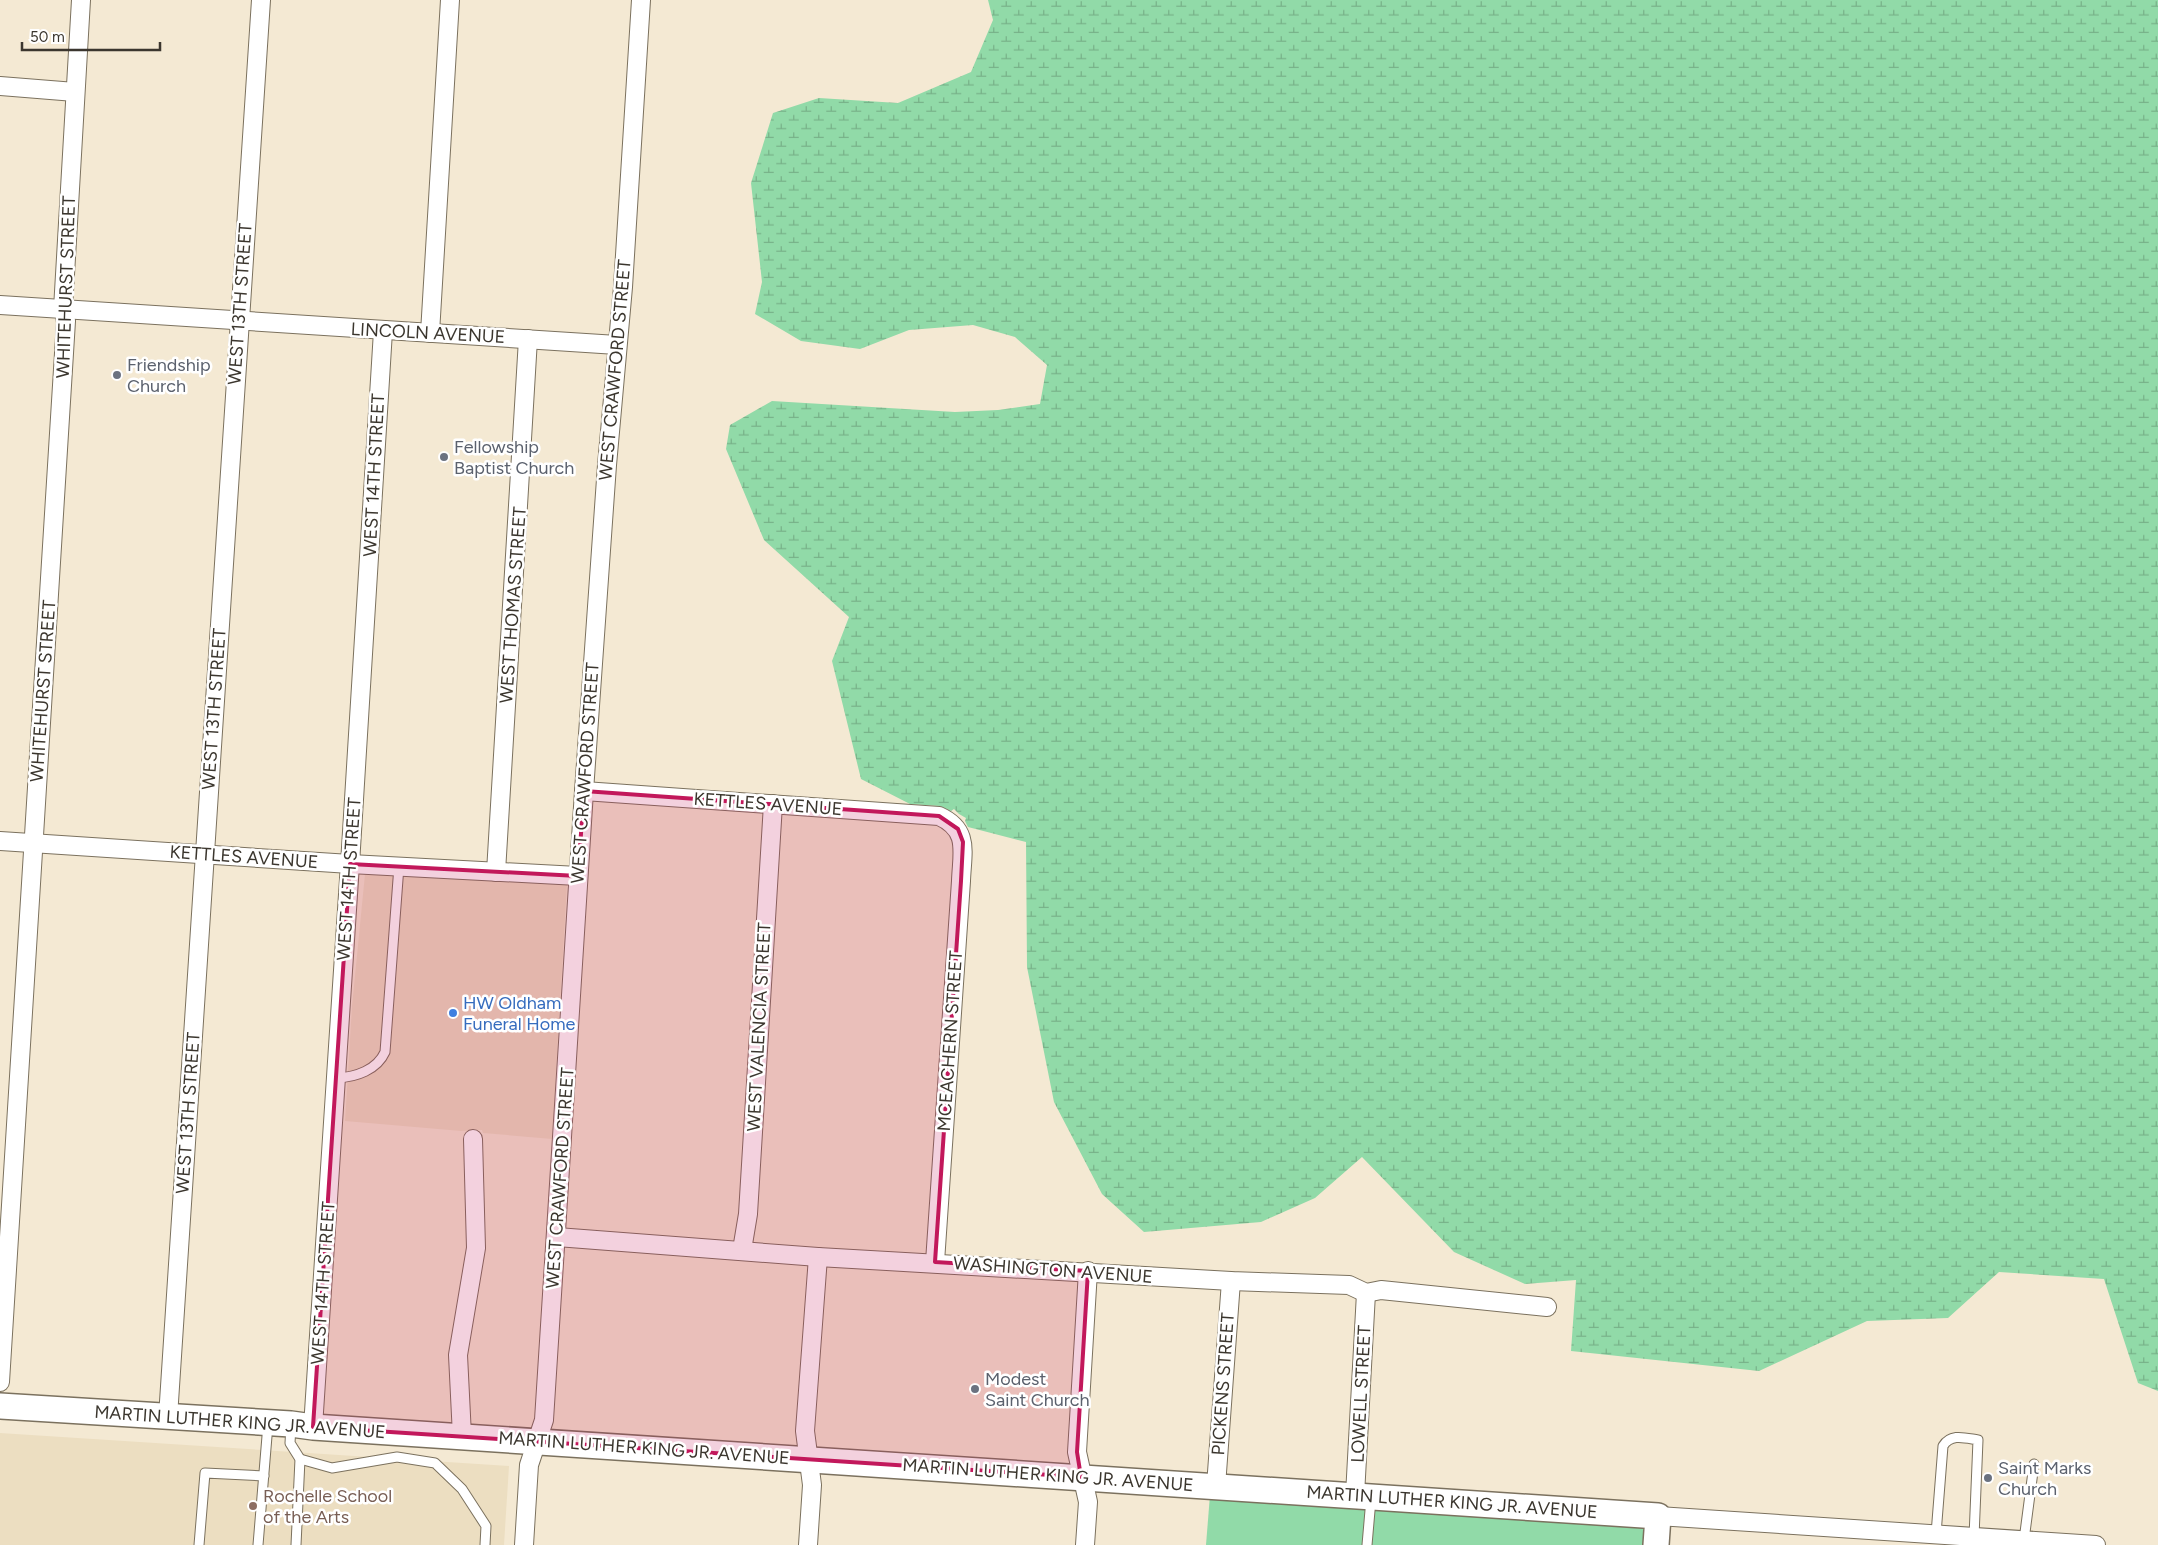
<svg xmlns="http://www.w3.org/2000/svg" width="2158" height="1545" font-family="Figtree,sans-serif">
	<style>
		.built { fill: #ecdec1 }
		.green { fill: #91daa8 }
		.wetland { fill: url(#wetland-marsh) }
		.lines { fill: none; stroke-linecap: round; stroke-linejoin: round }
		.lane-casing { stroke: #7b715e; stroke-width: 11 }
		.street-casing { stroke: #7b715e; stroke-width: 20 }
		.secondary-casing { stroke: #7b715e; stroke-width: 28 }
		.lane { stroke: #fff; stroke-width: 9 }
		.street { stroke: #fff; stroke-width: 18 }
		.secondary { stroke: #fff; stroke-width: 25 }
		.marked { fill: #c2185b; fill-opacity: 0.2; stroke: #c2185b; stroke-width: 4; stroke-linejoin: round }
		.worship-dot { fill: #6b7280; stroke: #fff; stroke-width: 2 }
		.shop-dot { fill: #3f7fe0; stroke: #fff; stroke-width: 2 }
		.education-dot { fill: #8d6e63; stroke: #fff; stroke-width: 2 }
		.labels { text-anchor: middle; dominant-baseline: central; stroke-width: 5; stroke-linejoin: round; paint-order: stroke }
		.street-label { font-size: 18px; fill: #3b362e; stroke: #fff }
		.worship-label { font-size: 18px; fill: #5b616d; stroke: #fff; text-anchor: start }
		.shop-label { font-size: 18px; fill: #366cbe; stroke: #fff; text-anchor: start }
		.education-label { font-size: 18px; fill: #785e54; stroke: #fff; text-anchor: start }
	</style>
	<defs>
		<pattern id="wetland-marsh" width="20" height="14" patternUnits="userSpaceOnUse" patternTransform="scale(1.25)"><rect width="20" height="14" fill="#91daa8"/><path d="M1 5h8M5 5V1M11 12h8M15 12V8" fill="none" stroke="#78b289"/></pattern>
	</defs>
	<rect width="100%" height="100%" fill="#f4e9d3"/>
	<g class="built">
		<polygon points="365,874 567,885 552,1139 483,1133 482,1130 461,1131 345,1121 352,1006"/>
		<polygon points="0,1433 509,1466 504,1545 0,1545"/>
	</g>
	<polygon class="green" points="1210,1495 1646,1525 1645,1545 1206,1545"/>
	<polygon class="wetland" points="988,0 2158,0 2158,1391 2138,1383 2104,1279 1999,1272 1948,1318 1867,1321 1759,1371 1571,1351 1576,1280 1525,1284 1454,1252 1362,1157 1315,1198 1261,1222 1144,1232 1102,1194 1054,1102 1027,967 1026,842 968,827 965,821 966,818 959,814 954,809 951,811 940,806 910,804 861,779 832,661 849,617 764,540 726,449 730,425 772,401 955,412 998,410 1040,404 1047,365 1015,337 973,325 909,330 860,349 801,341 755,314 762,282 751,183 773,113 819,98 898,103 971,72 993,20"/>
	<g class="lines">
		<defs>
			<g id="lane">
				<path d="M337,1078C356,1077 377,1070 385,1052L399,866"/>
				<polyline points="291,1426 290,1443 300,1459 296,1545"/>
				<polyline points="300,1459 332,1468 397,1457 435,1463 462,1489 486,1526 485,1545"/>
				<path d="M1936,1534L1943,1446C1951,1433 1965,1438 1978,1440L1974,1537"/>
				<polyline points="2024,1540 2034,1464"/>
				<polyline points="199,1545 205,1473 264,1476"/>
				<polyline points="258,1545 268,1424"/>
				<polyline points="1367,1545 1371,1499"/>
			</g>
			<g id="street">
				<polyline points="0,86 75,92"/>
				<polyline points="0,305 617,345"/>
				<polyline points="430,333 450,0"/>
				<path d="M584,791L939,816C970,830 962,852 961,881L935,1262"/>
				<polyline points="0,841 350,864 578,876"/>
				<polyline points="496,872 528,339"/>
				<polyline points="557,1237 818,1257 1231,1281 1349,1285 1366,1293 1381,1290 1547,1307"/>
				<polyline points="742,1250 748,1214 773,804"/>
				<polyline points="0,1382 66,321 63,309 81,0"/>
				<polyline points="168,1417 261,0"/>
				<polyline points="313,1427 350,864 383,331"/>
				<polyline points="462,1436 458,1355 476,1248 473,1139"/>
				<polyline points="1216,1486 1231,1281"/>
				<polyline points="1355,1495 1366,1293"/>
				<polyline points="1658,1516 2096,1545"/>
				<polyline points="524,1545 529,1465 544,1420 584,791 607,465 623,287 641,0"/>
				<polyline points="808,1545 812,1485 805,1431 818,1257"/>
				<polyline points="1085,1545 1088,1502 1077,1452 1088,1271"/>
			</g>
			<polyline id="secondary" points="0,1406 291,1424 313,1427 1658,1516 1656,1545"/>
		</defs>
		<use href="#lane" class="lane-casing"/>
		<use href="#street" class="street-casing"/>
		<use href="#secondary" class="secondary-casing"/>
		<use href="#lane" class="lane"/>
		<use href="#street" class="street"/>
		<use href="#secondary" class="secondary"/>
	</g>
	<path class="marked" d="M584,791L939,816L958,829L963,842L961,881L935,1262L1088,1271L1077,1452L1081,1477L313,1427L350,864L578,876Z"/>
	<g class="worship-dot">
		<circle cx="117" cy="375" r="5"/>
		<circle cx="444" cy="457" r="5"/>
		<circle cx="975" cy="1389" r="5"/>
		<circle cx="1988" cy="1478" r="5"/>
	</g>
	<circle class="shop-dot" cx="453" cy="1013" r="5"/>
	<circle class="education-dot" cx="253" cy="1506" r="5"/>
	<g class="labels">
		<g class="street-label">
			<text transform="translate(66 287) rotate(-88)">WHITEHURST STREET</text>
			<text transform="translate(240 304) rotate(-86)">WEST 13TH STREET</text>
			<text transform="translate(428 333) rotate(3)">LINCOLN AVENUE</text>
			<text transform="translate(615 370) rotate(-85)">WEST CRAWFORD STREET</text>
			<text transform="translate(374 475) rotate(-87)">WEST 14TH STREET</text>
			<text transform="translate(513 605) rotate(-86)">WEST THOMAS STREET</text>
			<text transform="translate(43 691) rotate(-86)">WHITEHURST STREET</text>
			<text transform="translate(214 709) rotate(-86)">WEST 13TH STREET</text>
			<text transform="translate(585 773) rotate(-86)">WEST CRAWFORD STREET</text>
			<text transform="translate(768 804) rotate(4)">KETTLES AVENUE</text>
			<text transform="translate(244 857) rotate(4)">KETTLES AVENUE</text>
			<text transform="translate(349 879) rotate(-86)">WEST 14TH STREET</text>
			<text transform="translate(759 1027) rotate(-87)">WEST VALENCIA STREET</text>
			<text transform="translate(950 1041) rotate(-86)">MCEACHERN STREET</text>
			<text transform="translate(188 1113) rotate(-86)">WEST 13TH STREET</text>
			<text transform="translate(560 1178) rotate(-86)">WEST CRAWFORD STREET</text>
			<text transform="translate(1053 1270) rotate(4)">WASHINGTON AVENUE</text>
			<text transform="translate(323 1283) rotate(-86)">WEST 14TH STREET</text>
			<text transform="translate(1223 1384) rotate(-86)">PICKENS STREET</text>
			<text transform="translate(1361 1394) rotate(-87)">LOWELL STREET</text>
			<text transform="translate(240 1422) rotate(4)">MARTIN LUTHER KING JR. AVENUE</text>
			<text transform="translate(644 1448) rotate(4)">MARTIN LUTHER KING JR. AVENUE</text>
			<text transform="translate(1048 1475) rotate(4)">MARTIN LUTHER KING JR. AVENUE</text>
			<text transform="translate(1452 1502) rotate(4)">MARTIN LUTHER KING JR. AVENUE</text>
		</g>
		<g class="worship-label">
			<text x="127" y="365">Friendship<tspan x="127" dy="21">Church</tspan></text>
			<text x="454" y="447">Fellowship<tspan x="454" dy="21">Baptist Church</tspan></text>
			<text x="985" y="1379">Modest<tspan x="985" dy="21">Saint Church</tspan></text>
			<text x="1998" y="1468">Saint Marks<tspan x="1998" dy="21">Church</tspan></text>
		</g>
		<g class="shop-label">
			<text x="463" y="1003">HW Oldham<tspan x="463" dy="21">Funeral Home</tspan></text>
		</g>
		<g class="education-label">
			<text x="263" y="1496">Rochelle School<tspan x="263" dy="21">of the Arts</tspan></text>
		</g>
	</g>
	<path d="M22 42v8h138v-8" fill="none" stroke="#3b362e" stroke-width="2.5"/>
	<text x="30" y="42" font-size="15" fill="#3b362e" stroke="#ffffff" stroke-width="4" paint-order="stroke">50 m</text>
</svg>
